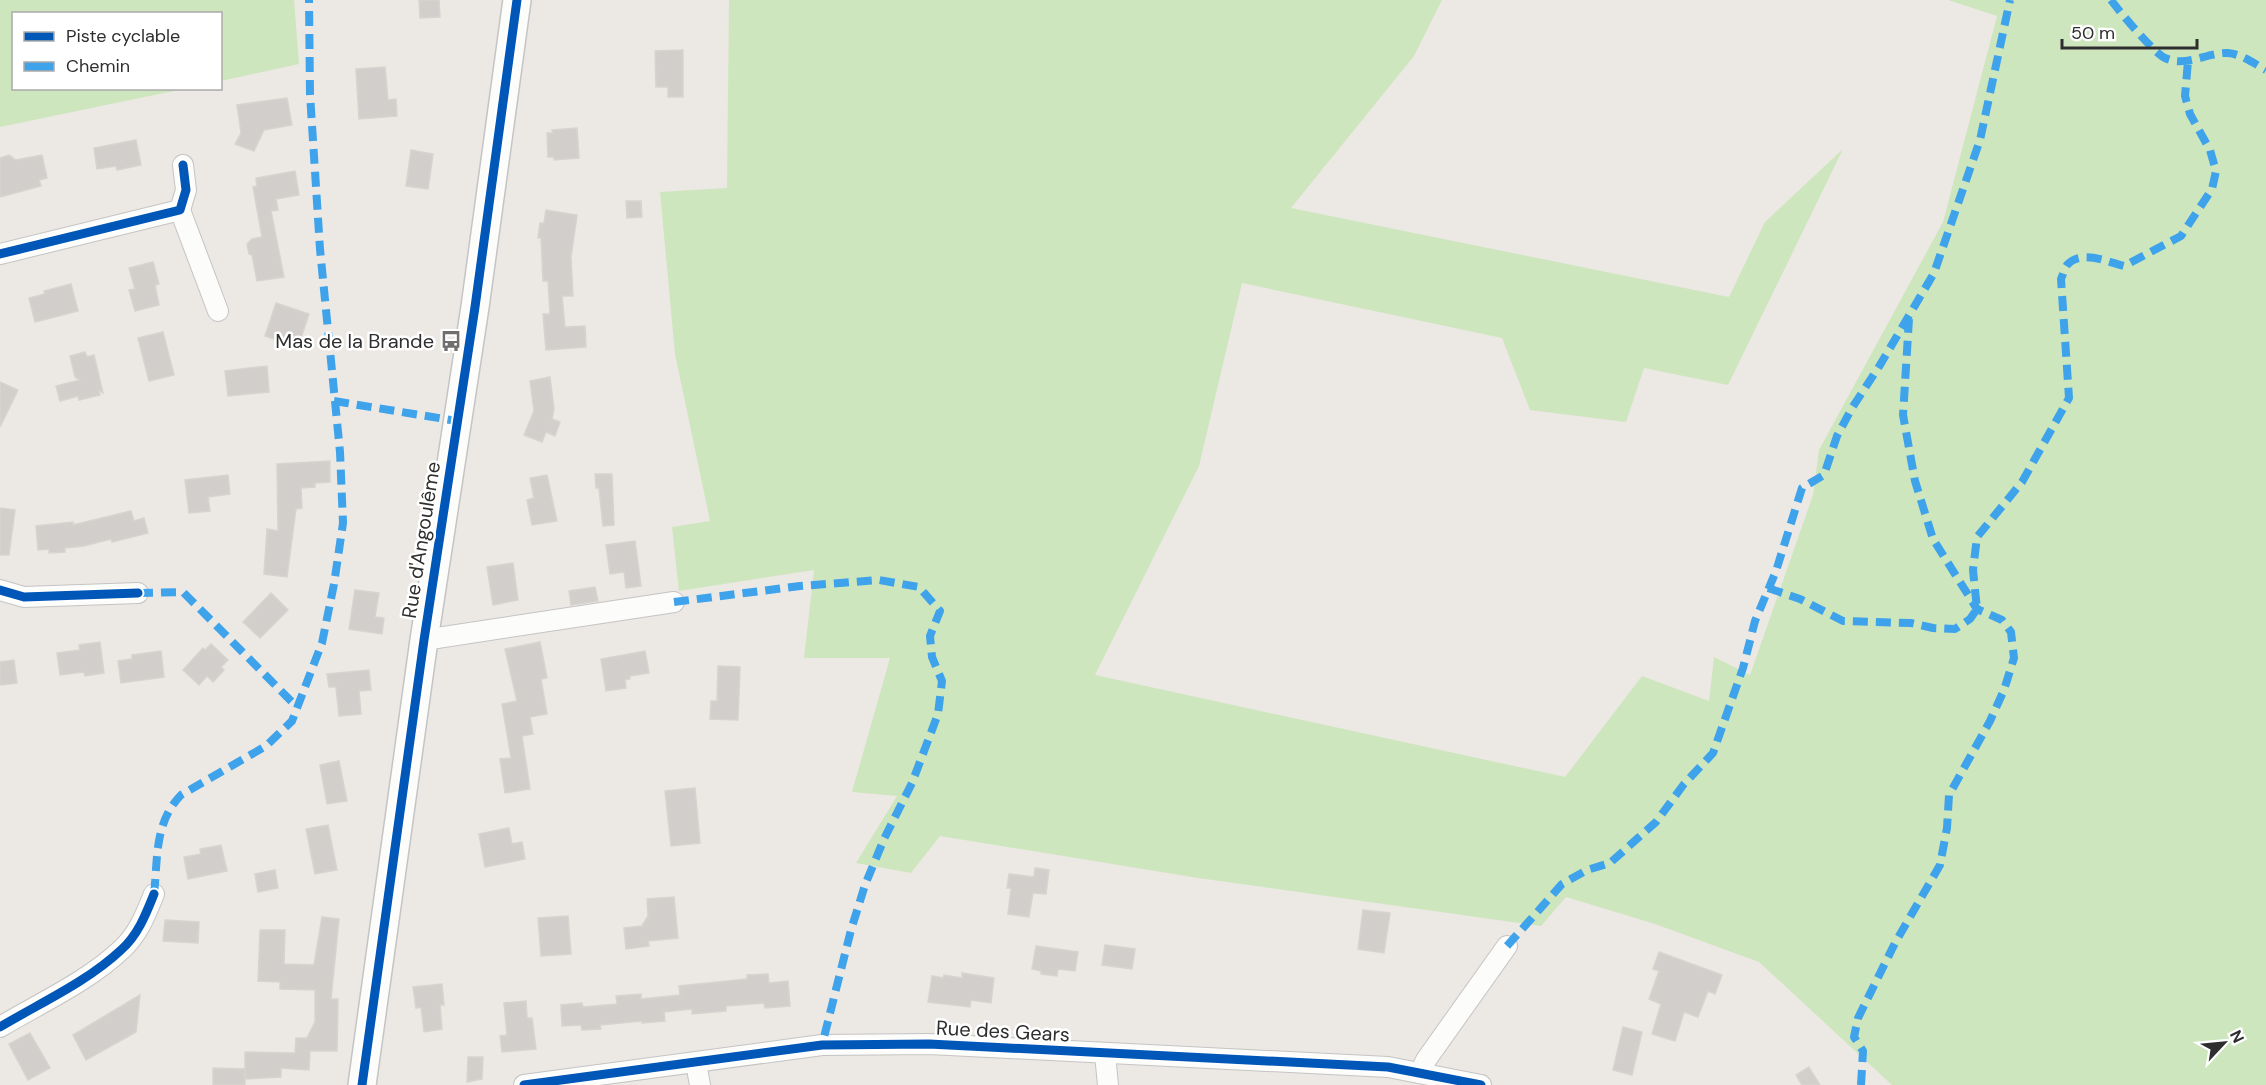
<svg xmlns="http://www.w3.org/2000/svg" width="2266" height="1085" font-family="'DM Sans',sans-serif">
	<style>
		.green { fill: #cee6be }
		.building { fill: #d1cecb; stroke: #d7d4d0; stroke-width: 1.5 }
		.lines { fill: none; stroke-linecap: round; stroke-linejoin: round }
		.street-casing { stroke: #c5c4c5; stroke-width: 22 }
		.secondary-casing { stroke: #c5c4c5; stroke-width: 30 }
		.street { stroke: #fcfcfb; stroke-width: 20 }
		.secondary { stroke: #fcfcfb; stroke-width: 27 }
		.quiet { stroke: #3ea3eb; stroke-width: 8; stroke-dasharray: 15 8; stroke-linecap: butt }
		.cycleway-casing { stroke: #fff; stroke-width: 13 }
		.cycleway { stroke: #0057b8; stroke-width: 9 }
		.labels { text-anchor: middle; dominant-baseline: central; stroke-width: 5; stroke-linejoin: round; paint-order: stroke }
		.poi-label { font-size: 20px; fill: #2e2e2e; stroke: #fff; text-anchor: end }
		.street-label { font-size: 20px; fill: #2e2e2e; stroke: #fff }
	</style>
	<rect width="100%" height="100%" fill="#ece8e4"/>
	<g class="green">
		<polygon points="0,0 294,0 299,64 221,81 220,14 14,14 14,88 183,89 0,127"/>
		<polygon points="729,0 1442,0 1414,56 1291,208 1729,297 1765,222 1843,149 1728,385 1644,368 1626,422 1530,410 1502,338 1242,283 1199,466 1095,675 1565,777 1642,676 1709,701 1714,657 1750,675 1813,495 1819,450 1943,222 1997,16 1948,0 2266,0 2266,1085 1892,1085 1759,962 1655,924 1566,897 1541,926 1198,878 940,836 911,873 856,863 897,796 852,792 890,658 804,658 814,570 679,591 672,527 710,521 675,354 660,192 727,188"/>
	</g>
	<g class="building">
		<polygon points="419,0 439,0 440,17 420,18"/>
		<polygon points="683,50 683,97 668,97 668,87 656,87 655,51"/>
		<polygon points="385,67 388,100 396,99 397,116 359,119 356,69"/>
		<polygon points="287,98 292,125 264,130 254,151 235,144 241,133 237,105"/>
		<polygon points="577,128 579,158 554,160 554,157 548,157 547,133 553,133 552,130"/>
		<polygon points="136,140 141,165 117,170 116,166 97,169 94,148"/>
		<polygon points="411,150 433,154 428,189 406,186"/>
		<polygon points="9,155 16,160 42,155 47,178 39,180 41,186 0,197 0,158"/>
		<polygon points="295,171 299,195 276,199 278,210 271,211 284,277 257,281 252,255 249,254 247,244 252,239 262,237 253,187 257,186 256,178"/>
		<polygon points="626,201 641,201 642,217 627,218"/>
		<polygon points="546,210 577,215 571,257 573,296 562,296 565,327 585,326 586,347 546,350 543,314 550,314 548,281 543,281 541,238 538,238 540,223 544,223"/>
		<polygon points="153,262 159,284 155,285 159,305 135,311 129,290 135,289 129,268"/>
		<polygon points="71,284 78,311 35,322 29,298 45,294 44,291"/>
		<polygon points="276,303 309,314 298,347 265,336"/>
		<polygon points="163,332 174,375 149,381 138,338"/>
		<polygon points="85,352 87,357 94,355 103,393 99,390 100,395 79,400 78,396 60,401 56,386 80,380 75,377 70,356"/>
		<polygon points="267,366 269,392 228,396 225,371"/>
		<polygon points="550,377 554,409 552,419 560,422 555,436 546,432 542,442 524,435 534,411 530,381"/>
		<polygon points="0,382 18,390 0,427"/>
		<polygon points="330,461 330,482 315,483 315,487 301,488 302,508 296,509 287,577 264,574 267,529 278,531 277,464"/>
		<polygon points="595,474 612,474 614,525 603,526 599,488 596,488"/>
		<polygon points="228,475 230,494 208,497 210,511 189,513 185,480"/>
		<polygon points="547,475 557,521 532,525 527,500 534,498 530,478"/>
		<polygon points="0,508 15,510 9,555 0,555"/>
		<polygon points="131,511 134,521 144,518 148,533 112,542 111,539 84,546 65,548 65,552 49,553 49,549 38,550 36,526 73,522 73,525"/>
		<polygon points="635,541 641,586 626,588 624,572 610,574 606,545"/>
		<polygon points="513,563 518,600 493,605 487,567"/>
		<polygon points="595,587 598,601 571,605 569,591"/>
		<polygon points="355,590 379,593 375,617 384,618 382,634 349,629"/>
		<polygon points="271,593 288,610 260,638 243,622"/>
		<polygon points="100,642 104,673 85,676 84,672 60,675 57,653 80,650 79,645"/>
		<polygon points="540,642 547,678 541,679 547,714 530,717 533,734 522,736 530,789 505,793 500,759 511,758 502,704 517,701 505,649"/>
		<polygon points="211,644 228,660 221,667 224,670 213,682 207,676 199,685 183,670 203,648 205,650"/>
		<polygon points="161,651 164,677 121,683 118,661 132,659 132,655"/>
		<polygon points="645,651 649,673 630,676 630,679 625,680 626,688 606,691 601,659"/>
		<polygon points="14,660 17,683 0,685 0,662"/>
		<polygon points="718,666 740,667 738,720 710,719 711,701 717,701"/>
		<polygon points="369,670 371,690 359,691 361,714 339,716 336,687 329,687 327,674"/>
		<polygon points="339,761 347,801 327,804 320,765"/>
		<polygon points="695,788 700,843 671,846 665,791"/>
		<polygon points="328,825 337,870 315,874 306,829"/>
		<polygon points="509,828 512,844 522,842 525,859 485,867 479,834"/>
		<polygon points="221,845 227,871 188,879 184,857 201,854 200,849"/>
		<polygon points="1035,868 1049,870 1046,894 1033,893 1029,917 1008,914 1011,888 1007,888 1009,874 1034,877"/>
		<polygon points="275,870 278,888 258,892 255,874"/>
		<polygon points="674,897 678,938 648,941 649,946 626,949 624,928 642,926 648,916 647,899"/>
		<polygon points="1363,910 1390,913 1384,953 1358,949"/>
		<polygon points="568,916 571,954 541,956 538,918"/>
		<polygon points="322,917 339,919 331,999 338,999 337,1051 310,1051 309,1070 281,1068 281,1077 245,1079 245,1052 295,1053 296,1038 307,1038 315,1022 315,990 280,989 280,982 258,981 260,930 285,930 284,964 314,965"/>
		<polygon points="165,920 199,922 198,943 163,941"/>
		<polygon points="1105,945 1135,949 1132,969 1102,965"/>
		<polygon points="1036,946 1078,952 1075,971 1058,969 1057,976 1041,974 1041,971 1032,969"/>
		<polygon points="1659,952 1722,975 1715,994 1708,991 1698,1017 1684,1012 1675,1041 1652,1034 1661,1004 1649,999 1659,971 1653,969"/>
		<polygon points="962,973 994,978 991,1003 971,1000 970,1007 928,1002 932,976 943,978 944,975 962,978"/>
		<polygon points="768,974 769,983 788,981 790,1006 765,1008 764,1003 726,1006 726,1011 692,1014 692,1009 664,1012 665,1021 642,1023 642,1021 600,1025 601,1029 582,1030 581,1025 562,1026 561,1005 582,1003 583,1007 617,1004 616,996 641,994 641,999 680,995 679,986 747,979 747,975"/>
		<polygon points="442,984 444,1005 440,1005 442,1029 424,1032 421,1007 416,1008 413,987"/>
		<polygon points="140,995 136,1032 86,1060 73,1035"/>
		<polygon points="526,1001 527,1018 532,1018 536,1049 502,1052 500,1036 507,1035 504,1003"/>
		<polygon points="1623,1027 1642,1032 1632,1075 1613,1070"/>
		<polygon points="30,1033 50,1068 28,1080 9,1044"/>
		<polygon points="468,1057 483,1057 482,1079 467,1082"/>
		<polygon points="1809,1067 1813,1074 1820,1085 1802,1085 1796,1075"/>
		<polygon points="213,1068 245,1069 245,1085 213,1085"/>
	</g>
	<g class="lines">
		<defs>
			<g id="street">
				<polyline points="180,210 218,311"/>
				<polyline points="0,254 180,210 186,190 183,165"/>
				<polyline points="0,590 24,597 138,593"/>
				<polyline points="424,640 674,602"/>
				<path d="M0,1027C40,1003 87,982 121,950C138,935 146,914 154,894"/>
				<polyline points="1105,1054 1108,1085"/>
				<polyline points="696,1063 700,1085"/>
				<polyline points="1420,1073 1426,1060 1507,946"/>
				<polyline points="524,1085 822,1045 929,1044 1388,1067 1481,1085"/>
			</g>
			<polyline id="secondary" points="362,1085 424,640 475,307 517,0"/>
		</defs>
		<use href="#street" class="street-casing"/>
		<use href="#secondary" class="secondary-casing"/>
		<use href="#street" class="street"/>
		<use href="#secondary" class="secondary"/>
		<g class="quiet">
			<path d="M2111,0C2119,11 2154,53 2165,58C2186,68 2207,52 2228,53C2241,54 2255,64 2266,70"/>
			<polyline points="334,401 457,421"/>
			<path d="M1768,588L1800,599L1843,621L1911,623L1933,628L1955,629L1970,619L1977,609L1973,570L1977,537L2022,482L2069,398L2061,279C2063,275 2064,269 2067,265C2081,249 2108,262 2124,266L2181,236L2212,189L2216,171L2210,150L2190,114L2185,96L2188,61"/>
			<polyline points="138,593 183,592 297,707"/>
			<polyline points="674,602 800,586 879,580 919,587 940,611 930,636 932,657 942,681 938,714 912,783 884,839 865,885 851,930 822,1045"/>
			<path d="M154,894C158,858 154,823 181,795L266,746L292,721L322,643L334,584L343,523L340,452L320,249L310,94L309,0"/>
			<polyline points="1507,946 1562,884 1587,870 1610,863 1656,822 1684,784 1713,753 1743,668 1755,621 1776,571 1802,488 1824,475 1837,436 1852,408 1880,365 1934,273 1980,140 2010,0"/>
			<polyline points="1861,1085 1863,1051 1854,1037 1858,1018 1895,943 1940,865 1947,828 1949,795 1990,721 2004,690 2014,658 2011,632 2002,620 1977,609 1933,539 1915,481 1903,415 1909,319"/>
		</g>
		<defs>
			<g id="cycleway">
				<polyline points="0,254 180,210 186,190 183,165"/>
				<polyline points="0,590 24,597 138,593"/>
				<path d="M0,1027C40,1003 87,982 121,950C138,935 146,914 154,894"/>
				<polyline points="362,1085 424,640 475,307 517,0"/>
				<polyline points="524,1085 822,1045 929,1044 1388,1067 1481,1085"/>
			</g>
		</defs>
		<use href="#cycleway" class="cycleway-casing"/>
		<use href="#cycleway" class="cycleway"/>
	</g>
	<defs>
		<symbol id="bus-bare" viewBox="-9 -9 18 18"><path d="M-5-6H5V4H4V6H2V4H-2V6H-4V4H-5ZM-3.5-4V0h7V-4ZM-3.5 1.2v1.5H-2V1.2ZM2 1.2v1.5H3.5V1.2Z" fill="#706f6e" stroke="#fff" stroke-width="2.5" paint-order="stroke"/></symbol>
	</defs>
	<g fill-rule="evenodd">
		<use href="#bus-bare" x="436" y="326" width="30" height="30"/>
	</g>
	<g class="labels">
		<g class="poi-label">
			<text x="434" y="341">Mas de la Brande</text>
		</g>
		<g class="street-label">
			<text transform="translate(421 540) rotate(-81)">Rue d'Angoulême</text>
			<text transform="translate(1003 1031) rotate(3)">Rue des Gears</text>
		</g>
	</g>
	<rect x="12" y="12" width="210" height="78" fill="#ffffff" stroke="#ababab" stroke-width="1.5"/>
	<rect x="24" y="32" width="30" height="9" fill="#0057b8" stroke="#ababab" stroke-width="1.5"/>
	<text x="66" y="42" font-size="18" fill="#2e2e2e">Piste cyclable</text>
	<rect x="24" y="62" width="30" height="9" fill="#3ea3eb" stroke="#ababab" stroke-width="1.5"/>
	<text x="66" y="72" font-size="18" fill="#2e2e2e">Chemin</text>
	<g transform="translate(2224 1043) rotate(64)" stroke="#ffffff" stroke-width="4.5" paint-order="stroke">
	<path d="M0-4.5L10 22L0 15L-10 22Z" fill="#2e2e2e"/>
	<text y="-9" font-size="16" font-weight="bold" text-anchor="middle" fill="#2e2e2e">N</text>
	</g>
	<path d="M2062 39v9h135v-9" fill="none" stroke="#2e2e2e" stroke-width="3"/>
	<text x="2071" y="39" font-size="18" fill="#2e2e2e" stroke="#ffffff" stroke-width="4.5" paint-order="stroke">50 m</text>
</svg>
